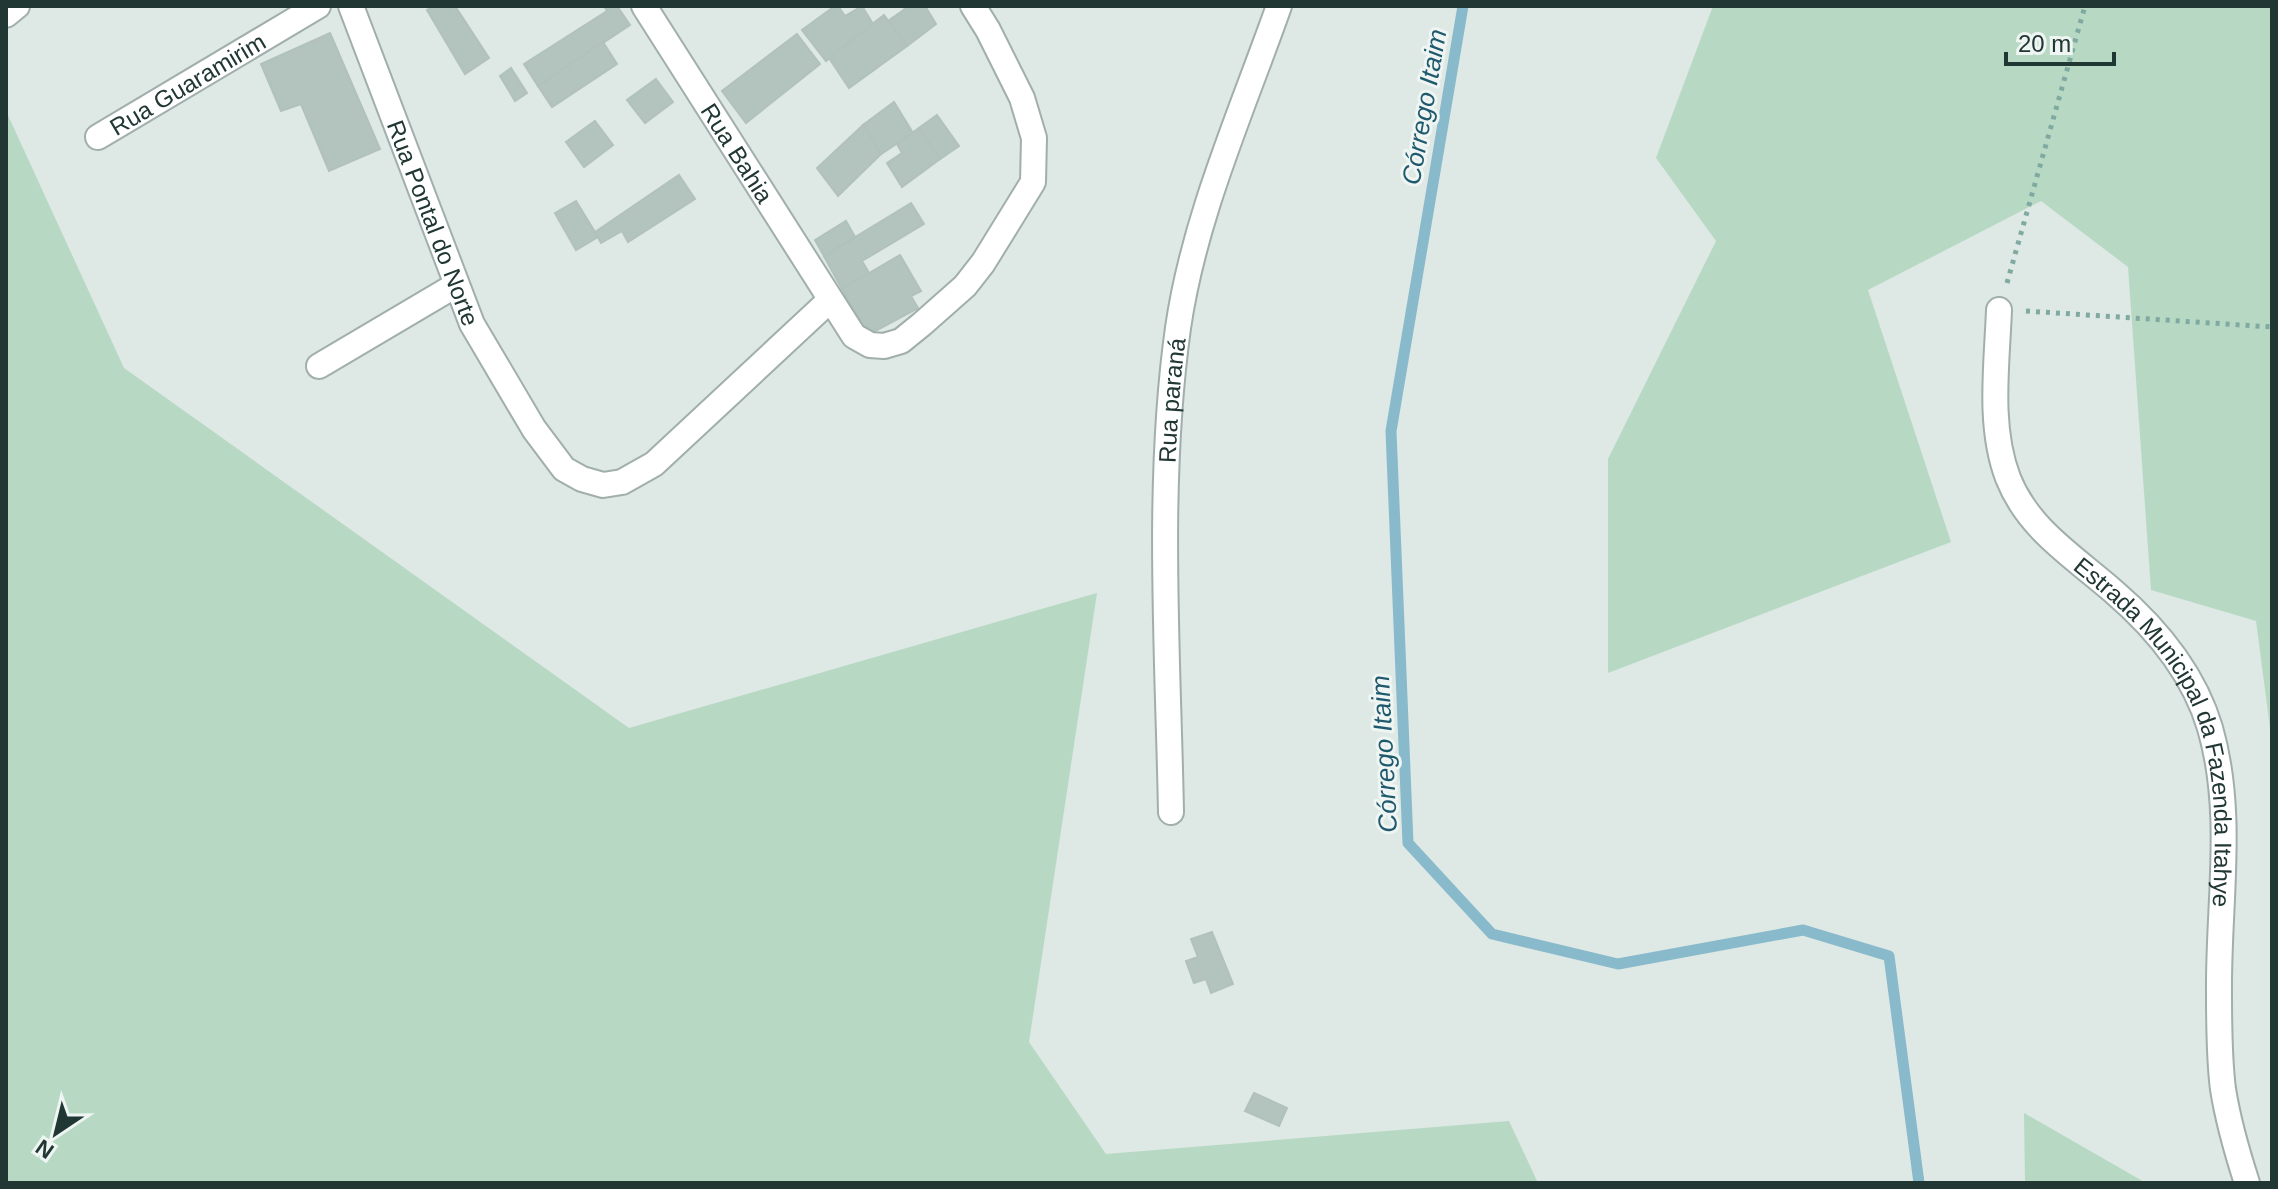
<svg xmlns="http://www.w3.org/2000/svg" width="2278" height="1189" font-family="Arial,sans-serif">
	<style>
		.green { fill: #b7d9c4 }
		.lines { fill: none; stroke-linecap: round; stroke-linejoin: round }
		.stream { stroke: #88bacb; stroke-width: 11 }
		.building { fill: #b3c3be; stroke: #b1c1bc; stroke-width: 2 }
		.minor-casing { stroke: #a1afac; stroke-width: 28 }
		.path { stroke: #80aaa1; stroke-width: 5; stroke-dasharray: 4 6; stroke-linecap: butt }
		.minor { stroke: #fff; stroke-width: 24 }
		.labels { text-anchor: middle; dominant-baseline: central; stroke-width: 6; stroke-linejoin: round; paint-order: stroke }
		.street-label { font-size: 24px; fill: #203733; stroke: #eef5f2 }
		.water-label { font-size: 26px; font-style: italic; fill: #1f596e; stroke: #eef5f2 }
	</style>
	<rect width="100%" height="100%" fill="#dee8e5"/>
	<g class="green">
		<polygon points="1713,6 2272,6 2272,743 2256,621 2151,590 2128,267 2041,201 1868,290 1951,542 1608,673 1608,459 1716,241 1656,158"/>
		<polygon points="6,111 124,368 629,728 1097,593 1029,1042 1106,1154 1509,1121 1538,1183 6,1183"/>
		<polygon points="2024,1113 2146,1183 2025,1183"/>
	</g>
	<g class="lines">
		<polyline class="stream" points="1463,6 1391,431 1408,843 1492,934 1618,964 1803,930 1889,956 1919,1183"/>
	</g>
	<g class="building">
		<polygon points="433,6 455,6 489,58 465,74 427,10"/>
		<polygon points="604,6 617,6 630,25 538,86 524,64 607,11"/>
		<polygon points="835,6 838,6 845,16 862,6 873,24 826,61 802,30"/>
		<polygon points="903,6 925,6 936,24 907,46 888,21 905,9"/>
		<polygon points="884,15 907,46 849,88 829,58"/>
		<polygon points="330,33 380,149 329,171 301,104 281,111 261,64"/>
		<polygon points="797,34 820,64 746,123 722,91"/>
		<polygon points="603,42 617,64 552,107 538,86"/>
		<polygon points="511,68 527,93 515,101 500,76"/>
		<polygon points="656,79 673,102 645,123 627,100"/>
		<polygon points="894,102 913,133 881,154 863,125"/>
		<polygon points="937,115 959,146 940,159 919,128"/>
		<polygon points="595,121 613,145 584,167 566,142"/>
		<polygon points="863,125 881,154 838,196 817,168"/>
		<polygon points="919,128 940,159 902,187 887,163 902,153 897,144"/>
		<polygon points="679,175 695,199 628,242 622,231 601,243 595,232"/>
		<polygon points="576,201 598,237 576,250 555,213"/>
		<polygon points="911,203 924,224 862,261 869,273 842,289 824,256"/>
		<polygon points="846,221 855,237 824,256 815,240"/>
		<polygon points="900,255 921,291 911,296 918,308 868,335 842,289"/>
		<polygon points="1212,932 1233,984 1211,993 1206,979 1194,983 1186,961 1198,957 1191,939"/>
		<polygon points="1254,1093 1287,1108 1279,1126 1245,1111"/>
	</g>
	<g class="lines">
		<defs>
			<g id="minor">
				<path id="s1" d="M351,6L472,324L534,429L564,469L582,479L603,485L622,482L654,464L829,301"/>
				<path id="s2" d="M644,6L854,336L870,345L884,346L901,341L922,324L965,286L983,263L1033,182L1034,138L1022,98L988,30L973,6"/>
				<polyline points="6,15 17,6"/>
				<path id="s3" d="M98,137L318,6"/>
				<path id="s4" d="M1999,310C1997,364 1988,426 2008,478C2028,529 2073,556 2113,591C2155,627 2194,674 2210,728C2235,814 2218,904 2219,993C2219,1024 2219,1058 2223,1089C2228,1121 2237,1152 2247,1183"/>
				<polyline points="319,366 456,285"/>
				<path id="s5" d="M1171,812C1168,654 1156,484 1178,328C1194,217 1242,111 1279,6"/>
			</g>
		</defs>
		<use href="#minor" class="minor-casing"/>
		<g class="path">
			<polyline points="2007,283 2085,6"/>
			<polyline points="2026,311 2272,327"/>
		</g>
		<use href="#minor" class="minor"/>
	</g>
	<g class="labels">
		<g class="street-label">
			<text stroke="none"><textPath href="#s3" startOffset="104">Rua Guaramirim</textPath></text>
			<text stroke="none"><textPath href="#s2" startOffset="174">Rua Bahia</textPath></text>
			<text stroke="none"><textPath href="#s1" startOffset="232">Rua Pontal do Norte</textPath></text>
			<text stroke="none"><textPath href="#s5" startOffset="412">Rua paraná</textPath></text>
			<text stroke="none"><textPath href="#s4" startOffset="478">Estrada Municipal da Fazenda Itahye</textPath></text>
		</g>
		<g class="water-label">
			<text transform="translate(1424 107) rotate(-80)">Córrego Itaim</text>
			<text transform="translate(1384 754) rotate(-93)">Córrego Itaim</text>
		</g>
	</g>
	<rect width="2278" height="1189" fill="none" stroke="#203733" stroke-width="16"/>
	<g transform="translate(56 1133) rotate(215)" stroke="#eef5f2" stroke-width="6" paint-order="stroke">
	<path d="M0-6L14 30L0 20L-14 30Z" fill="#203733"/>
	<text y="-12" font-size="22" font-weight="bold" text-anchor="middle" fill="#203733">N</text>
	</g>
	<path d="M2006 52v12h108v-12" fill="none" stroke="#203733" stroke-width="4"/>
	<text x="2018" y="52" font-size="24" fill="#203733" stroke="#eef5f2" stroke-width="6" paint-order="stroke">20 m</text>
</svg>
